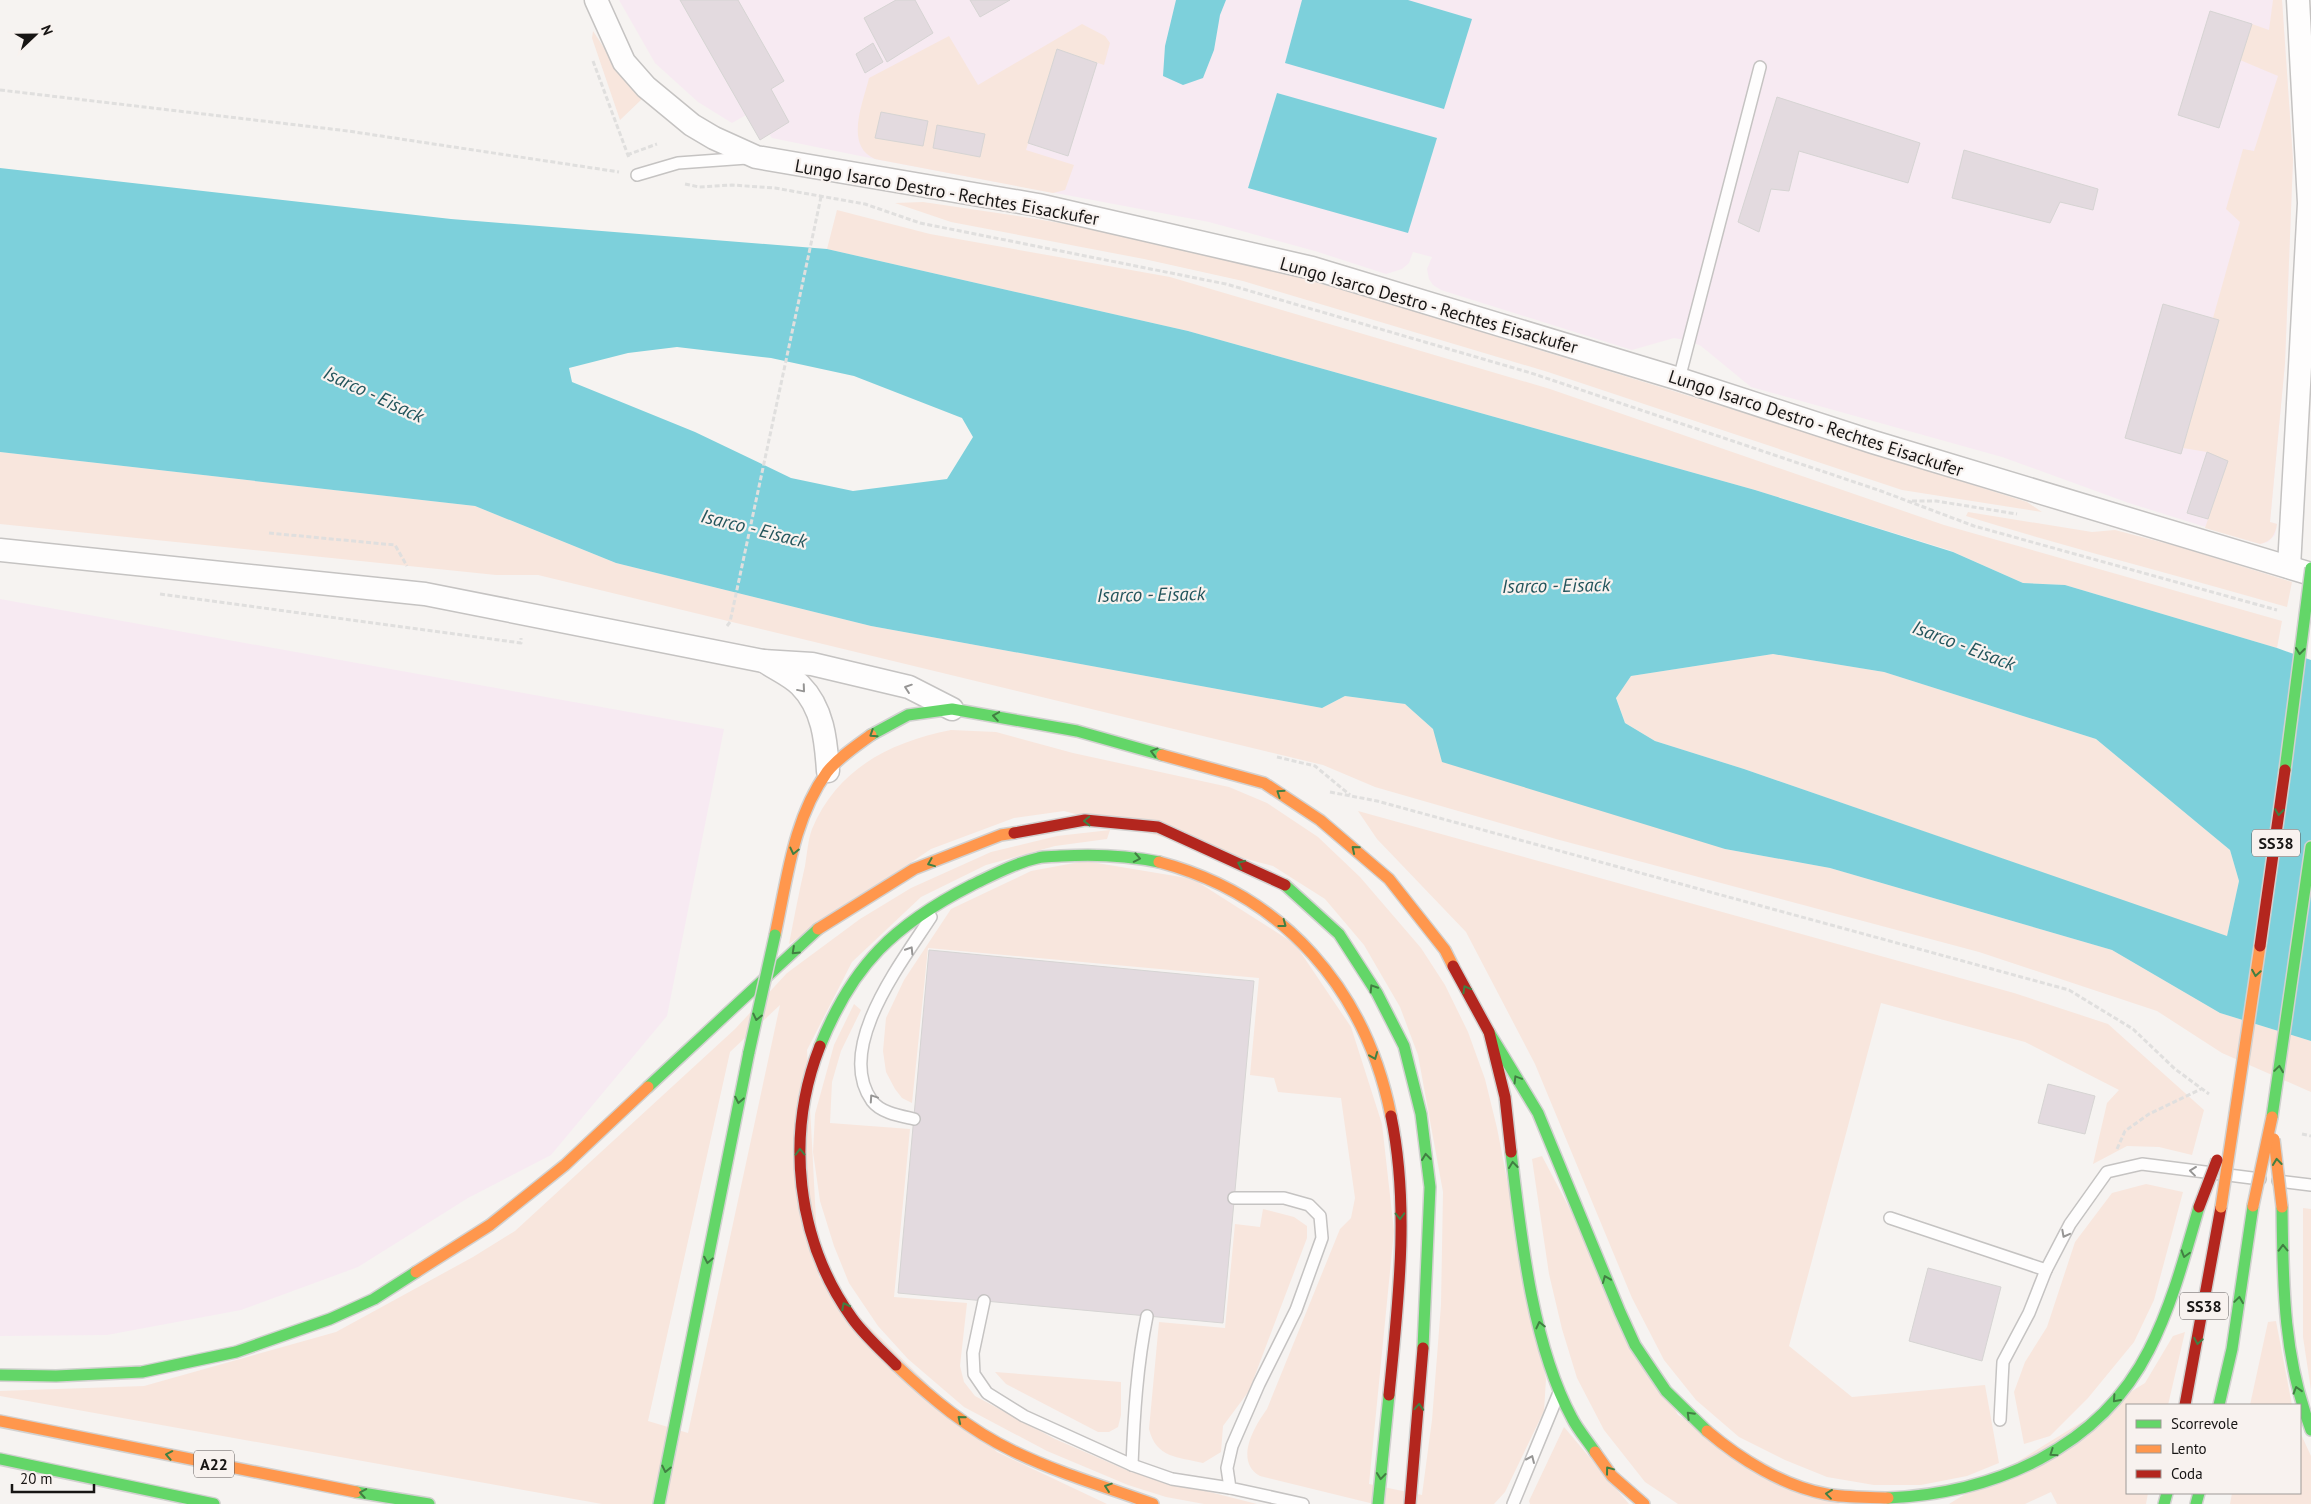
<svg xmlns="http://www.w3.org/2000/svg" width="2311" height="1504" font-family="'PT Sans',sans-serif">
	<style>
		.industrial { fill: #f7eaf2 }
		.green { fill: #f8e6dd; fill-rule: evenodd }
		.water { fill: #7dd0db; fill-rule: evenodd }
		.building { fill: #e3dadf; stroke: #d6d4d3 }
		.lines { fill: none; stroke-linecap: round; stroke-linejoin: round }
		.lane-casing { stroke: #c5c3c2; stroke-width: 14 }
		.street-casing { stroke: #c5c3c2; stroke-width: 25 }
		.fast-casing { stroke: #d2d1d0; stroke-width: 14 }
		.slow-casing { stroke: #d2d1d0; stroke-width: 14 }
		.jam-casing { stroke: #d2d1d0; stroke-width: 14 }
		.path { stroke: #e0dfde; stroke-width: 3; stroke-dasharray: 5 2.5; stroke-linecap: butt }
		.lane { stroke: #fefdfd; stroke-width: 11 }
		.street { stroke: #fefdfd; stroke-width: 22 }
		.fast { stroke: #63d668; stroke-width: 11 }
		.slow { stroke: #ff974d; stroke-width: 11 }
		.jam { stroke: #b3261e; stroke-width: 11 }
		.fast-bridge-casing { stroke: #d2d1d0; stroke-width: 14; stroke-linecap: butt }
		.slow-bridge-casing { stroke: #d2d1d0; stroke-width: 14; stroke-linecap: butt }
		.jam-bridge-casing { stroke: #d2d1d0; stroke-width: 14; stroke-linecap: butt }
		.fast-bridge { stroke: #63d668; stroke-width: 11 }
		.slow-bridge { stroke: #ff974d; stroke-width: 11 }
		.jam-bridge { stroke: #b3261e; stroke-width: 11 }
		.oneway { stroke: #417f42 }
		.oneway2 { stroke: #969594 }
		.labels { text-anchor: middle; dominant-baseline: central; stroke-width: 4.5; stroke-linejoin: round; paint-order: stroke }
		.shield { fill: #f8f2ef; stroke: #5a5756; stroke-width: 1 }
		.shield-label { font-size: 16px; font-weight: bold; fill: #171514 }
		.street-label { font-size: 18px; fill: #171514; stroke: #f8f2ef }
		.water-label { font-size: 19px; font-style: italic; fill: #23555c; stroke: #f8f2ef }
	</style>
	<rect width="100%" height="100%" fill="#f6f3f1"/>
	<g class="industrial">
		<polygon points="619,0 2282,0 2293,160 2285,363 2270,522 2277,524 2275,535 2268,542 2260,544 2129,503 2002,457 1751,387 1701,346 1690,341 1674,338 1632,350 1441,290 1433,285 1429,279 1427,269 1432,257 1413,252 1409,263 1402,269 1386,274 1315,251 1209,222 875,159 772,138 769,134 760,140 746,115 732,123 698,102 655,63"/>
		<polygon points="0,599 724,729 667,1016 551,1155 468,1198 358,1267 241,1310 107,1335 0,1336"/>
	</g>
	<g class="green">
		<path d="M2273,0H2282L2293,160L2285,363L2270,522L2277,524C2275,535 2272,541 2260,544L2205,528L2228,461L2207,452L2183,448L2219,320L2213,318L2240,222L2226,209L2243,149L2254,151L2278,76L2240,60L2252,24L2269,30Z"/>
		<path d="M1082,24L1105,36L1110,43L1104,65L1057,49L1026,150L1074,165L1065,190L1053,193L875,159C844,146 863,103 869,78L949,36L978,85Z"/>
		<polygon points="593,31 620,72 642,99 620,120 592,38"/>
		<path d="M923,202C999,213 1075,224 1150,240C1285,270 1417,312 1549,353C1708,401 1868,452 2027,502L2042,512L1902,490L1548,372L1243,281L1144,259L951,222L895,203Z"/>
		<polygon points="837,210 930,234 1170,277 1550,389 1944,525 2282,621 2277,648 2065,585 2023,583 1949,550 1755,490 1188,331 827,249"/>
		<polygon points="0,452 475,506 616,563 871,626 1322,708 1345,696 1405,704 1433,729 1725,849 1830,868 2112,950 2220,1013 2311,1041 2311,1092 2222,1053 2157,1011 1979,952 1556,839 1375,787 1323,765 538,575 496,575 0,524"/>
		<path d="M1968,512L2092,532L2115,530L2180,547L2292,582L2287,607C2180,576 2072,549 1966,516Z"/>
		<polygon points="1773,654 1884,672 2096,739 2230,850 2239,881 2227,937 1744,769 1655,741 1625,723 1616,697 1631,676"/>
		<path d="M951,730L996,732L1073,753L1229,787L1267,803L1318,837L1360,877L1421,948L1445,985L1468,1032L1485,1079L1497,1128L1546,1379L1544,1411L1505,1492L1494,1504H1374L1260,1476C1234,1461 1254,1427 1267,1409L1340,1229L1351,1218L1355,1198L1341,1098L1278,1092L1274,1078L1250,1075L1259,978L928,948L912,1103L902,1098L895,1089L886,1072L883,1051L886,1018L904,980L951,909L1031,871L1085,861L1193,879L1295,944L1351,1027L1382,1124L1394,1231L1369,1484L1422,1495L1432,1420L1441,1305L1443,1192L1418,1055L1400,1007L1364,945L1325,899L1273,866L1064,811L1014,818L931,849L789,944C794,918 799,892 805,866C807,854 808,840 812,829C837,769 890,742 951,730Z"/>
		<polygon points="1358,811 2014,993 2108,1024 2204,1110 2192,1155 2159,1147 2127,1146 2093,1164 2107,1103 2119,1090 2025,1042 1881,1003 1789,1346 1852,1397 1985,1385 1999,1463 1967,1476 1921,1485 1874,1485 1827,1477 1785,1460 1739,1437 1696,1400 1664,1360 1632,1298 1535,1064 1466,932 1377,839"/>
		<path d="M1110,830L1107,839L1055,846L986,865L921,897L852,962L807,1050L819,1277L997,1452L1107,1504H602L0,1396V1391L144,1386L336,1332L473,1257L515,1231L735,1029L787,973L860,919L911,888L991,852L1057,836ZM780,1005L688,1433L648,1421L730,1052Z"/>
		<polygon points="854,1004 861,1010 841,1051 832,1082 830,1123 910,1129 894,1297 967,1303 960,1366 964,1382 975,1396 1055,1439 1131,1472 1257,1504 1204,1504 1166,1497 1128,1485 1047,1451 964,1407 908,1359 878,1326 849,1283 834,1246 820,1201 813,1152 815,1114 834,1045"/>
		<polygon points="1542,1156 1678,1415 1840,1504 1678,1504 1645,1482 1604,1430 1577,1378 1562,1329 1549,1274 1532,1159"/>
		<polygon points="2146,1184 2183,1192 2154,1300 2134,1342 2088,1398 2050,1436 2024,1444 2014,1392 2025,1362 2047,1327 2075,1242 2112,1193"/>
		<polygon points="2303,1208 2311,1209 2311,1390 2303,1337"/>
		<path d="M1263,1209L1294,1217L1307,1226V1238L1249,1391L1223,1426L1221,1452L1203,1463C1178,1457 1156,1458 1149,1429L1159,1322L1225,1328L1235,1224L1260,1227Z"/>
		<polygon points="2276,1321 2292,1405 2250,1405 2268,1322"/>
		<polygon points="2185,1332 2168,1405 2127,1405 2127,1493 2148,1493 2146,1504 2057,1504 2051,1492 2025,1504 1949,1504 2145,1383 2173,1336"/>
		<polygon points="995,1372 1121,1382 1121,1415 1118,1427 1109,1432 1098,1432 1006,1384"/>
		<polygon points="1564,1427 1629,1504 1530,1504 1529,1501"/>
		<polygon points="2300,1432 2311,1456 2311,1504 2230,1504 2232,1493 2300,1493"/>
	</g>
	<g class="water">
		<polygon points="1176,0 1226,0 1220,15 1214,50 1203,78 1183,85 1163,76 1165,46"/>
		<polygon points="1302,0 1408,0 1472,19 1444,109 1285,63"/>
		<polygon points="1277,93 1437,138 1408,233 1248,188"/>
		<path d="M0,168L451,219L827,249L1188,331L1755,490L1953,552L2023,583L2065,585L2277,648L2311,660V1041L2220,1013L2112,950L1830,868L1725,849L1442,762L1433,729L1405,704L1345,696L1322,708L871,626L616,563L475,506L0,452ZM677,347L771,358L854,376L962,418L973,437L947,479L853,491L791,478L695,432L572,382L569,368L628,353ZM1773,654L1884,672L2096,739L2230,850L2239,881L2227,936L1744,769L1655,741L1625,723L1616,698L1631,676Z"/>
	</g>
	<g class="building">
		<polygon points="680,0 738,0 784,81 771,89 789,122 760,140"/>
		<polygon points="896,0 915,0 933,33 887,62 864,18"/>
		<polygon points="970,0 1010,0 980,17"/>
		<polygon points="2210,11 2252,24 2219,128 2178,115"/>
		<polygon points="873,43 883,62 865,73 856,54"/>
		<polygon points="1057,49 1097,63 1068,156 1028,143"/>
		<polygon points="1777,97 1920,143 1908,183 1799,151 1789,191 1771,189 1759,232 1738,222"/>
		<polygon points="881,112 928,121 923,146 875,138"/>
		<polygon points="937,125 985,134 980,157 933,148"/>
		<polygon points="1964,150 2098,189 2093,210 2060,202 2050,223 1952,198"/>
		<polygon points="2163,304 2219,320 2181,454 2125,438"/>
		<polygon points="2207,452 2228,461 2208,519 2187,513"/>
		<polygon points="929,950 1254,981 1223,1323 898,1293"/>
		<polygon points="2048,1084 2095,1096 2085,1134 2038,1123"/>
		<polygon points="1928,1268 2001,1287 1982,1361 1909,1341"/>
	</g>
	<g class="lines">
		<defs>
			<g id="lane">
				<polyline points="637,175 678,163 747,158"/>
				<polyline points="1679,379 1760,67"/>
				<path d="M914,1119C901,1116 881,1113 872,1101C834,1048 902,962 931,917"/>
				<polyline points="2278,1181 2311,1185"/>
				<polyline points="1234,1198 1284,1198 1309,1205 1320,1216 1322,1238 1296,1310 1259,1384 1232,1446 1227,1468 1230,1488 1303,1504"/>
				<polyline points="1890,1218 2046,1270 2029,1313 2003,1362 2000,1420"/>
				<polyline points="2046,1270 2070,1224 2107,1172 2142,1164 2260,1179"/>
				<polyline points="984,1301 973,1353 974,1374 987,1393 1024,1416 1132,1465 1172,1479 1230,1488"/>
				<path d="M1132,1465C1134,1415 1137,1365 1147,1316"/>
				<polyline points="1513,1504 1558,1395"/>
			</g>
			<g id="street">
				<polyline points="596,0 624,62 646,87 692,125 714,138 756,157 1038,205 1312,268 1679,379 1873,442 2311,574"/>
				<polyline points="0,550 425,594 763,661 812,664 909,687 952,709"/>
				<polyline points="2289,567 2309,203 2298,0"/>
				<path d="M764,661C775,669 790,675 800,685C823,708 826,740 828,771"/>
			</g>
			<g id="fast">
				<polyline points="871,735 908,715 952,709 1077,731 1162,755"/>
				<polyline points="1285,885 1339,934 1377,993 1404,1046 1421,1114 1430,1187 1423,1348"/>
				<polyline points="1489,1032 1538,1113 1620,1312 1635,1345 1666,1391 1707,1431"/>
				<path d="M820,1046C853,964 894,925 972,885C993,875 1015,863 1038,858C1045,856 1053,857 1061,856C1094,854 1125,855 1159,862"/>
				<polyline points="648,1087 818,929"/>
				<polyline points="2272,1117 2311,847"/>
				<path d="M1511,1152C1521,1236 1532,1344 1572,1418C1578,1430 1588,1441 1595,1452"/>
				<path d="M2282,1207C2283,1285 2283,1356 2311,1430"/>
				<polyline points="0,1375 56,1376 142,1372 236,1352 330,1319 374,1299 416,1272"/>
				<polyline points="2219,1405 2232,1349 2253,1206"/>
				<polyline points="0,1459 214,1504"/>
				<polyline points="356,1492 429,1504"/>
				<path d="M1888,1498C1994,1493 2099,1449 2149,1350C2172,1305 2185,1255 2199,1207"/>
				<polyline points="659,1504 749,1052"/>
				<polyline points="1378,1504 1389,1395"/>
				<polyline points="2164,1504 2167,1493"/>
				<polyline points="2196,1504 2199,1493"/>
			</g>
			<g id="slow">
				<polyline points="1162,755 1264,783 1320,820 1389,879 1445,950 1453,966"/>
				<path d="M1159,862C1284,895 1366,990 1391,1116"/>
				<polyline points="818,929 914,869 1001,835 1014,833"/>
				<path d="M775,935C787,880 793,819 827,772C838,758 856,746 871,735"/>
				<polyline points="416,1272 490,1225 565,1165 648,1087"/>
				<path d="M896,1365C931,1398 969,1430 1013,1451C1058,1473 1106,1487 1153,1504"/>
				<polyline points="0,1421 356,1492"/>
				<path d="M1707,1431C1740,1459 1783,1486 1826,1494C1846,1498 1867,1497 1888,1498"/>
				<polyline points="1595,1452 1612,1476 1644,1504"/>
			</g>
			<g id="jam">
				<polyline points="1014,833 1085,820 1158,827 1285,885"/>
				<polyline points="1453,966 1489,1032 1505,1097 1511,1152"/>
				<path d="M820,1046C785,1135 796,1240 852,1318C864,1335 881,1350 896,1365"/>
				<path d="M1389,1395C1398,1304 1410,1207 1391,1116"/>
				<polyline points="2185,1405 2221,1207"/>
				<polyline points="1410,1504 1423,1348"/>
			</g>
		</defs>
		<use href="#lane" class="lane-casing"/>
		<use href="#street" class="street-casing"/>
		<use href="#fast" class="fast-casing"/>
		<use href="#slow" class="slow-casing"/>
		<use href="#jam" class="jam-casing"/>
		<g class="path">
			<polyline points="593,61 629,158"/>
			<polyline points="0,90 348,131 619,172"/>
			<polyline points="627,155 657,144"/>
			<polyline points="685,184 699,187 732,185 775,188 865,204 920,223 1226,284 1531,373 1881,491 1974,526 2277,610"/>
			<polyline points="1912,501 1936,501 2017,514"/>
			<polyline points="269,533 395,545 407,566"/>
			<polyline points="160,594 521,643 521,638"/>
			<polyline points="727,626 730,622 821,197"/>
			<polyline points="1277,757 1315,766 1350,795"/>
			<polyline points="1330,792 1377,801 2069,990 2133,1029 2175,1069 2209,1094"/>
			<polyline points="2302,1134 2311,1136"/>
			<polyline points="2117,1149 2125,1131 2149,1114 2201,1089"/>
		</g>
		<use href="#lane" class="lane"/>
		<use href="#street" class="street"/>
		<use href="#fast" class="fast"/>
		<use href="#slow" class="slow"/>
		<use href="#jam" class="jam"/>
		<defs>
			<g id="fast-bridge">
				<polyline points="2285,770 2311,568"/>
				<polyline points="749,1052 775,935"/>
			</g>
			<g id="slow-bridge">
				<polyline points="2274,1139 2282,1207"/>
				<polyline points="2253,1206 2272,1117"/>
				<polyline points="2221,1207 2260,946"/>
			</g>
			<g id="jam-bridge">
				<polyline points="2260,946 2285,770"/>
				<polyline points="2199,1207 2217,1160"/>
			</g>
		</defs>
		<use href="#fast-bridge" class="fast-bridge-casing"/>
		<use href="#slow-bridge" class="slow-bridge-casing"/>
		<use href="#jam-bridge" class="jam-bridge-casing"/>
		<use href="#fast-bridge" class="fast-bridge"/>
		<use href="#slow-bridge" class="slow-bridge"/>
		<use href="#jam-bridge" class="jam-bridge"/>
	</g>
	<defs><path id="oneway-chevron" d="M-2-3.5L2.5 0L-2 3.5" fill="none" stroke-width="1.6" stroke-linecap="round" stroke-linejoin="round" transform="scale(1.25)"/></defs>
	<g class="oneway">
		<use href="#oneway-chevron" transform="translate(2300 651) rotate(97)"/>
		<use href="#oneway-chevron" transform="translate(996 716) rotate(-171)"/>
		<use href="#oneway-chevron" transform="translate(873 734) rotate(147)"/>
		<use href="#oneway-chevron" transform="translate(1154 752) rotate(-165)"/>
		<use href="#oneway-chevron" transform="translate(1280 793) rotate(-146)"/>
		<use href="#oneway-chevron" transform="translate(2279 812) rotate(97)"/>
		<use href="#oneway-chevron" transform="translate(1087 821) rotate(179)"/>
		<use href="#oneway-chevron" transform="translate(1355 849) rotate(-140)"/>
		<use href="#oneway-chevron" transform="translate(794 851) rotate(103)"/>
		<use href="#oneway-chevron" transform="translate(1137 858) rotate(11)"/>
		<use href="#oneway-chevron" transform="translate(931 863) rotate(158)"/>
		<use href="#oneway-chevron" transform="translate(1241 864) rotate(-155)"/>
		<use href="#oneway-chevron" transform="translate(1283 924) rotate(37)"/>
		<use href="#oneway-chevron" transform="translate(795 951) rotate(137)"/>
		<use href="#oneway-chevron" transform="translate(2256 973) rotate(99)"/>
		<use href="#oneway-chevron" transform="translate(1373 988) rotate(-122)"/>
		<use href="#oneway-chevron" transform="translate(1466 989) rotate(-119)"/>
		<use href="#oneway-chevron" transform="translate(757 1017) rotate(103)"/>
		<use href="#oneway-chevron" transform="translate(1374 1056) rotate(68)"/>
		<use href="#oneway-chevron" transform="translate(2279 1069) rotate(-82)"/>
		<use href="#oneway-chevron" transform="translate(1517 1079) rotate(-121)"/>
		<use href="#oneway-chevron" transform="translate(739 1100) rotate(101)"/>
		<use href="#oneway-chevron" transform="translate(800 1152) rotate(-91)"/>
		<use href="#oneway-chevron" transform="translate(1426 1157) rotate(-97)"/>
		<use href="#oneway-chevron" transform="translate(2277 1162) rotate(-96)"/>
		<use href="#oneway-chevron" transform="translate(1513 1165) rotate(-97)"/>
		<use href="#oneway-chevron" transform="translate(1400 1216) rotate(89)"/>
		<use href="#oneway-chevron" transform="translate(2283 1248) rotate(-91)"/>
		<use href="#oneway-chevron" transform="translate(2185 1254) rotate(106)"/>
		<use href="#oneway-chevron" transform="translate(708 1260) rotate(101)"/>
		<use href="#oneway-chevron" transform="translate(1606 1279) rotate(-112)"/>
		<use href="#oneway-chevron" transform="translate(2239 1300) rotate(-82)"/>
		<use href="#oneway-chevron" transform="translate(845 1306) rotate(-117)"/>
		<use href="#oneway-chevron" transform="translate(1540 1325) rotate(-103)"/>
		<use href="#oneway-chevron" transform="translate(2198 1341) rotate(100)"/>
		<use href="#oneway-chevron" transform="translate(2297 1390) rotate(-107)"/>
		<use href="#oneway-chevron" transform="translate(2116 1399) rotate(132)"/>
		<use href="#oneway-chevron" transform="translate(1419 1407) rotate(-86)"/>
		<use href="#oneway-chevron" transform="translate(1690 1415) rotate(-135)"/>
		<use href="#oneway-chevron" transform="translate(961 1419) rotate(-141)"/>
		<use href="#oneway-chevron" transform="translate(2053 1453) rotate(146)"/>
		<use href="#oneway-chevron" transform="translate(169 1455) rotate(-169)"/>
		<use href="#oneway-chevron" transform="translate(666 1469) rotate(102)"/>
		<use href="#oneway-chevron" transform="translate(1609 1470) rotate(-127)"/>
		<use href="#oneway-chevron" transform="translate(1381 1476) rotate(96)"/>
		<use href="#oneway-chevron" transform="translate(1108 1487) rotate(-161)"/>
		<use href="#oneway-chevron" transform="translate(363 1493) rotate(-170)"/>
		<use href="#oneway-chevron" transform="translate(1829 1494) rotate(-173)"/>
	</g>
	<g class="oneway2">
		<use href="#oneway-chevron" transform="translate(908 688) rotate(-161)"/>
		<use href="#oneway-chevron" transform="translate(802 689) rotate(50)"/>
		<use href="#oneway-chevron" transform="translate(910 950) rotate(-58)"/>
		<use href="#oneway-chevron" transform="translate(873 1098) rotate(-124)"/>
		<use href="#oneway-chevron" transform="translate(2193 1171) rotate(-173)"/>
		<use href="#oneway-chevron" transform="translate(2065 1234) rotate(118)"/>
		<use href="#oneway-chevron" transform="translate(1531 1459) rotate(-66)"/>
	</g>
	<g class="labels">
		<g class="shield">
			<rect x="2252" y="829.5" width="48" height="27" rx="4"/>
			<rect x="2180" y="1292.5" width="48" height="27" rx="4"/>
			<rect x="194" y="1450.5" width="40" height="27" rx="4"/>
		</g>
		<g class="shield-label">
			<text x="2276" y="843">SS38</text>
			<text x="2204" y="1306">SS38</text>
			<text x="214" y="1464">A22</text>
		</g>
		<g class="street-label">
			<text transform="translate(947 192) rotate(10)">Lungo Isarco Destro - Rechtes Eisackufer</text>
			<text transform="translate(1429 305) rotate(16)">Lungo Isarco Destro - Rechtes Eisackufer</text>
			<text transform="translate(1816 423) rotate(18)">Lungo Isarco Destro - Rechtes Eisackufer</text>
		</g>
		<g class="water-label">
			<text transform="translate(374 394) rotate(25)">Isarco - Eisack</text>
			<text transform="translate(754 528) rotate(14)">Isarco - Eisack</text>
			<text transform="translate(1556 585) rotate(-1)">Isarco - Eisack</text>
			<text transform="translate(1151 594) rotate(-1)">Isarco - Eisack</text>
			<text transform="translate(1964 645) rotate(21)">Isarco - Eisack</text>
		</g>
	</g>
	<rect x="2126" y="1404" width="175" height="90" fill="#f8f2ef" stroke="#9e9a97"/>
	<rect x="2136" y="1420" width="25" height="8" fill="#63d668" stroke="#9e9a97"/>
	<text x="2171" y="1429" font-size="15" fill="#171514">Scorrevole</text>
	<rect x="2136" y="1445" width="25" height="8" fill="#ff974d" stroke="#9e9a97"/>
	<text x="2171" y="1454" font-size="15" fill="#171514">Lento</text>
	<rect x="2136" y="1470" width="25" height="8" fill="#b3261e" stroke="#9e9a97"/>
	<text x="2171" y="1479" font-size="15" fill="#171514">Coda</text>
	<g transform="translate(35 35) rotate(68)" stroke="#f8f2ef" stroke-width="4" paint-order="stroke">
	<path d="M0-4L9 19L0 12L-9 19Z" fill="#171514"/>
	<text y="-8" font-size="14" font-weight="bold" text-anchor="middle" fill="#171514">N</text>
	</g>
	<path d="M12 1484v8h82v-8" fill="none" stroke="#171514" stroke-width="2.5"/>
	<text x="20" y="1484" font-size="15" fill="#171514" stroke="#f8f2ef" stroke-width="4" paint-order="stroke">20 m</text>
</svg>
